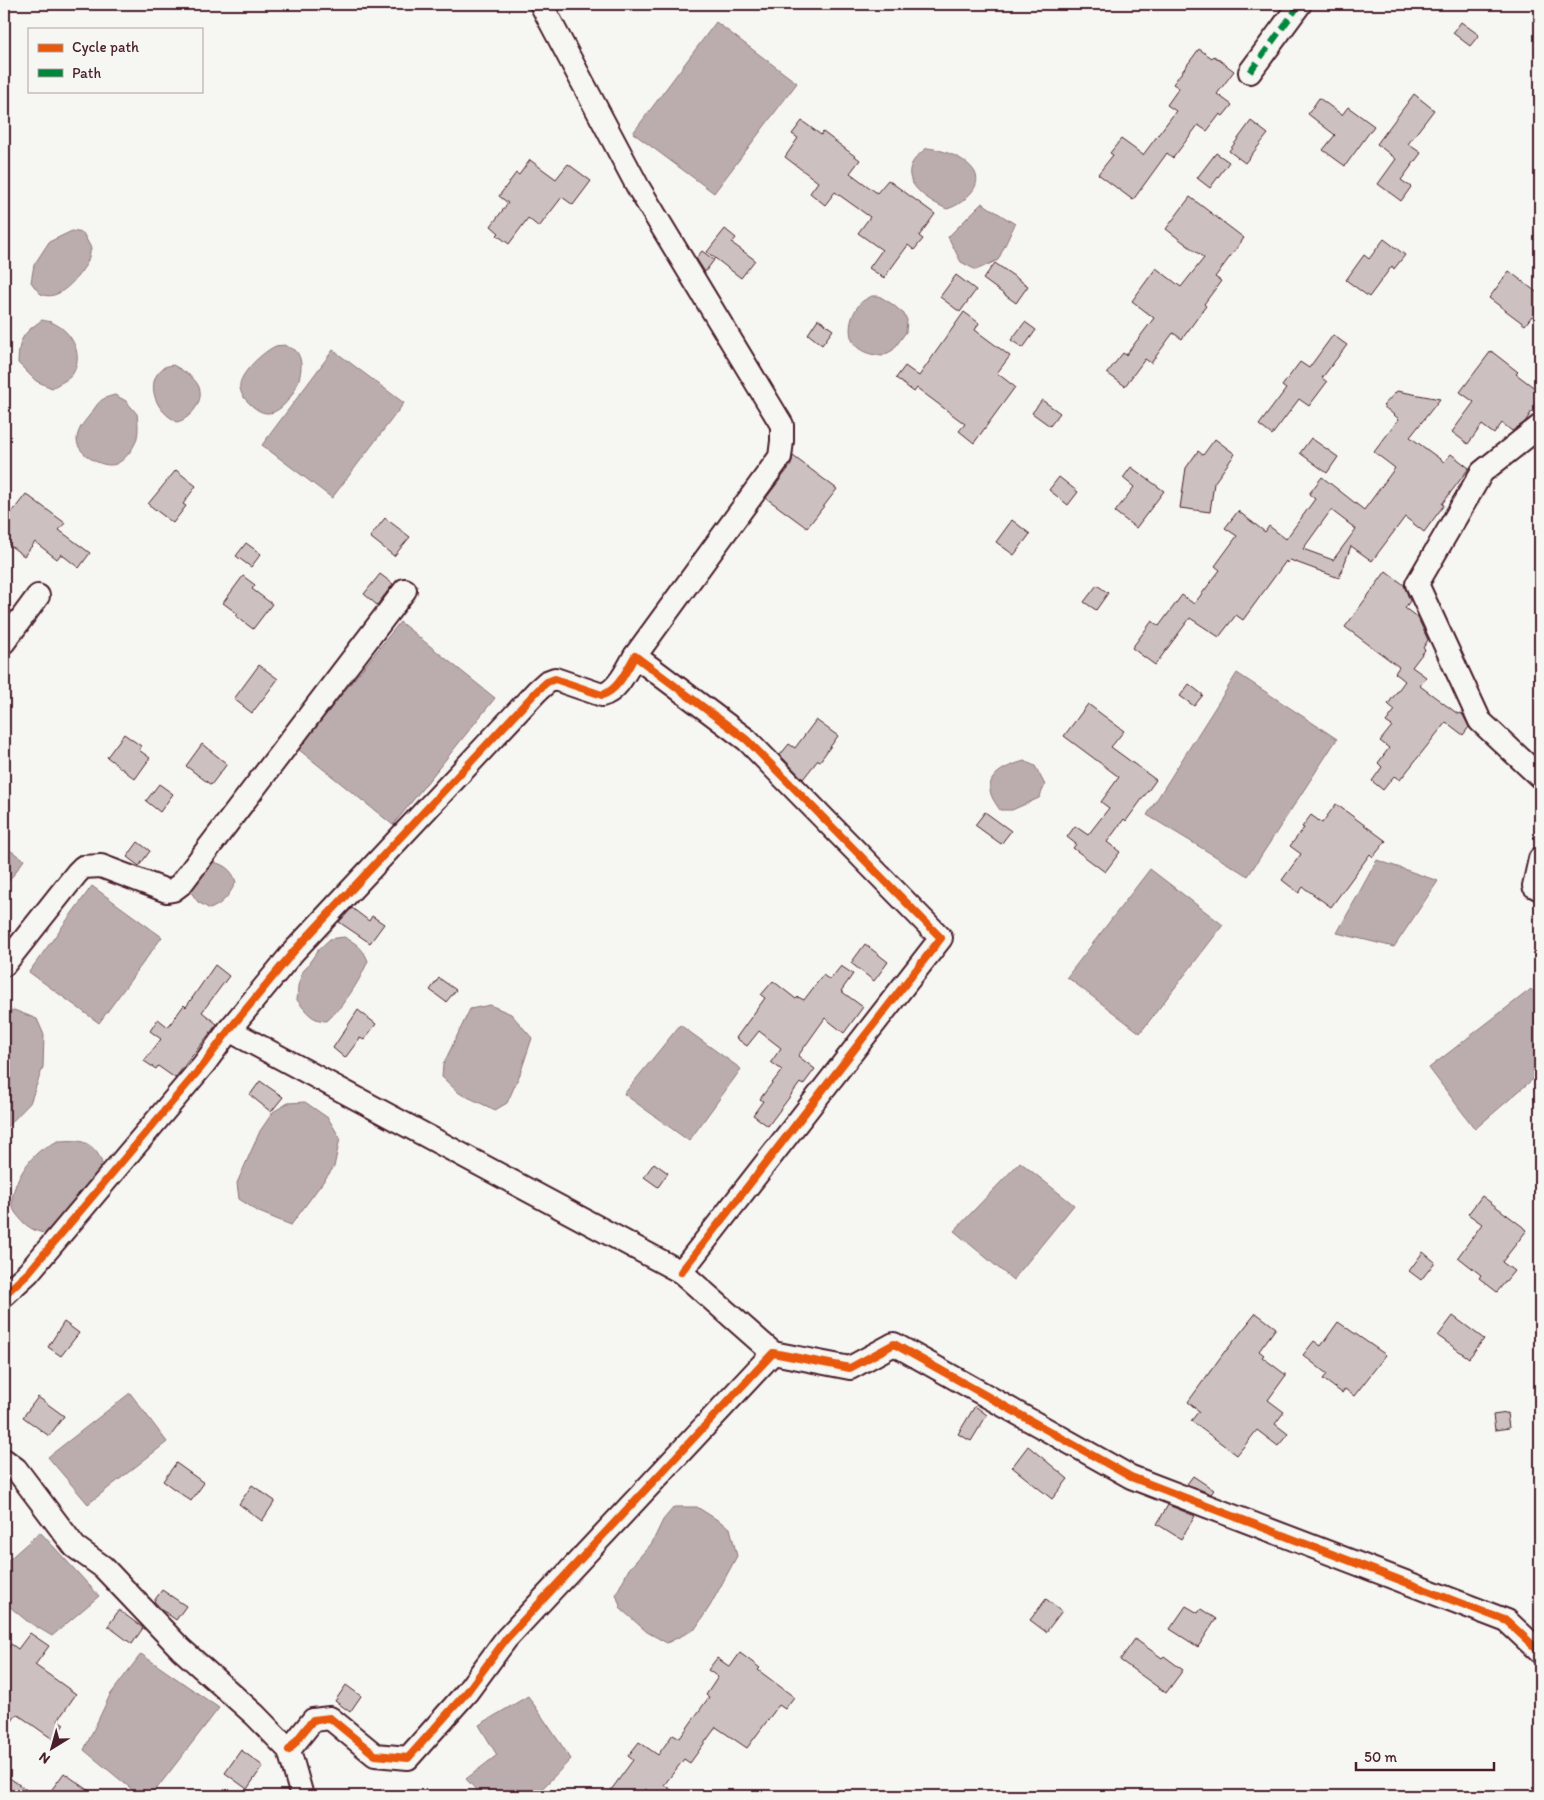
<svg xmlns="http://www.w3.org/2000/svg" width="1544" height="1800" font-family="Itim,sans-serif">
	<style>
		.water { fill: #bbadae; stroke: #8e747a }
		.building { fill: #ccc1c0; stroke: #4a1f2b; fill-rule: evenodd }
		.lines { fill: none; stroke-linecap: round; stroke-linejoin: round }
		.minor-casing { stroke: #4a1f2b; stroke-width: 26 }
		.minor { stroke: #f6f6f2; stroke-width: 22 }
		.quiet { stroke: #00873e; stroke-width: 6; stroke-dasharray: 12 6; stroke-linecap: butt }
		.cycleway-casing { stroke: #f6f6f2; stroke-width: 11 }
		.cycleway { stroke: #e8590c; stroke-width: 8 }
	</style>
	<rect width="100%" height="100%" fill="#f6f6f2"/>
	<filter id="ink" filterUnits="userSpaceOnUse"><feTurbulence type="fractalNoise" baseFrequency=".02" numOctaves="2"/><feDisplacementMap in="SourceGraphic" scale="10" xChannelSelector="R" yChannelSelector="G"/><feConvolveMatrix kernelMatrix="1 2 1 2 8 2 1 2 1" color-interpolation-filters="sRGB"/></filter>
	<g filter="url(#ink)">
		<g class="water">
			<polygon points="716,22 797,83 714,193 633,133"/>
			<path d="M927,148C950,150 997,170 967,197C961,203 956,206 947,209C918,196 891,173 927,148Z"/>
			<polygon points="982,203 1015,224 998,260 976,270 961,262 948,237"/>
			<path d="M72,231L83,233L91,248C90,252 89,258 87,263C79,276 59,303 41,294C37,291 34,286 31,282L34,265L49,242Z"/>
			<path d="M872,296H879L892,304L904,314L907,320L906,332L893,350L882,356C873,355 863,353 856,346C846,335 850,316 859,305C861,301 868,298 872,296Z"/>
			<path d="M42,320C45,321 50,321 53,323C72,331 85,356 72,375C68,380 58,384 52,388L36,381L18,363C19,339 22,334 42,320Z"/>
			<path d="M284,345C287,347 292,348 295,350C313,367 287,415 267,413C261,413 254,408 250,404C246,400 241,395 240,388C237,375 265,350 276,346C279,345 281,346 284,345Z"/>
			<polygon points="333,350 404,403 332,498 262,445"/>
			<path d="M173,365C182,370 193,376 198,385C206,399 191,419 177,422C173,419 167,416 164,412C153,401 148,380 162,369C164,366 169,366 173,365Z"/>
			<path d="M115,395L126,401L137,414C138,422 139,433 136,441C133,449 125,460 116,464C103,469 77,454 77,440C77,431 83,423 89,416C99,403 98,399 115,395Z"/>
			<polygon points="400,622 495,698 393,825 298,749"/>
			<polygon points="1237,673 1337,739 1248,876 1147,815"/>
			<path d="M1024,761L1035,766L1045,785L1039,798L1012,810H1000C996,804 990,796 990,789C989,772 1011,765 1024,761Z"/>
			<polygon points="4,846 24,860 4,888"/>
			<polygon points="1377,860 1438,881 1394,947 1337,933"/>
			<path d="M210,861C223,864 232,869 236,882C229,895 224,903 210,909L198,902L190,891L193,881Z"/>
			<polygon points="1150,869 1223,925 1140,1033 1067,977"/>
			<polygon points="92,886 162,937 99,1023 29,972"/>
			<path d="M344,937C356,943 363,948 368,961C358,984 345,1004 327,1021C311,1021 306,1011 297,1000L298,986L302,973L319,949L330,939Z"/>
			<polygon points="1531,989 1540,999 1540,1073 1475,1129 1429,1068"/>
			<polygon points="490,1005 511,1014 532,1038 520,1074 507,1103 495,1110 459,1093 442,1077 443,1065 470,1009"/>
			<polygon points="14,1010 37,1019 44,1035 43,1067 30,1103 4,1130 4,1014"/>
			<polygon points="680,1025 741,1069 689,1141 624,1094"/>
			<polygon points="305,1102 328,1118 340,1138 334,1167 291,1225 259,1212 239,1199 237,1183 260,1131 273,1112 288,1103"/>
			<path d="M58,1141C64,1141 72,1140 78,1141C94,1143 104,1159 103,1174L48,1233C38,1233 31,1229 24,1223C19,1217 13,1212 12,1204C11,1187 27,1160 41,1150C46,1147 52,1144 58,1141Z"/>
			<polygon points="1020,1162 1074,1205 1013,1280 954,1231"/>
			<polygon points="130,1393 167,1442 88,1504 48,1457"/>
			<polygon points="674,1507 697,1507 730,1528 737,1556 710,1606 695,1629 667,1643 647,1632 621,1609 616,1594 629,1569 652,1543 663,1520"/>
			<polygon points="40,1532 99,1596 52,1636 27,1621 4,1602 4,1564"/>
			<polygon points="141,1654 219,1708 151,1796 140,1796 84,1750 110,1695"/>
			<polygon points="528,1696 571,1759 535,1796 482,1796 466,1779 497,1755 479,1725"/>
		</g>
		<g class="building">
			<polygon points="1461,22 1479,35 1470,46 1453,33"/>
			<polygon points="1199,49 1212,58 1214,56 1234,71 1217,94 1232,105 1223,116 1220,114 1207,131 1198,125 1173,158 1167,153 1133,200 1098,174 1113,155 1110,153 1121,139 1143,155 1176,111 1167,105 1179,88 1173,84"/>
			<polygon points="1414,94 1434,110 1408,144 1421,153 1401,180 1411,187 1401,201 1378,184 1396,159 1377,144"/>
			<polygon points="1319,98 1342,115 1348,107 1374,126 1345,166 1323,150 1335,135 1308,114"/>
			<polygon points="802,121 821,135 823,132 860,160 850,173 877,193 888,180 935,214 919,236 923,239 914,250 908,245 884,278 869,268 882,250 858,233 870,217 835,192 825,205 810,193 818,182 785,157 798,138 792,134"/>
			<polygon points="1251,121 1268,134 1245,163 1229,151"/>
			<polygon points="1216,153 1229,162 1210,188 1197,178"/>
			<polygon points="530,160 556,179 568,164 591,181 573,205 562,197 539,227 528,218 509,244 497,235 499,233 491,226 508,203 499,196 516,173 519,175"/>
			<polygon points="1190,197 1244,238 1215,277 1221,281 1204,304 1206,306 1182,339 1173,333 1151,363 1145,359 1125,386 1107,373 1123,353 1126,355 1154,318 1132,301 1156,268 1181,287 1204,258 1166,229"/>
			<polygon points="725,229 736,238 732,243 755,260 741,278 707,252"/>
			<polygon points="1384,239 1405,255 1394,269 1392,266 1369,297 1346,280 1364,255 1369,259"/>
			<polygon points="702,251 714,260 705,272 696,258"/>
			<polygon points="995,263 1028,286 1016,303 983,279"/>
			<polygon points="1509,271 1540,295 1540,321 1532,316 1525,325 1489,298"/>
			<polygon points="956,275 976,290 960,312 940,297"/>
			<polygon points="964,312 979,323 975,330 1010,356 997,373 1015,387 974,443 959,431 965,424 917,388 914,392 896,378 905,366 919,376"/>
			<polygon points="818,319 833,330 822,345 808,334"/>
			<polygon points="1025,322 1036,330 1023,348 1011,340"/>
			<polygon points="1333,335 1347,345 1322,378 1327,382 1309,406 1299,399 1272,435 1259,425 1286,389 1282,386 1300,362 1309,368"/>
			<polygon points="1491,351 1518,372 1516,374 1540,392 1540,413 1536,414 1532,411 1525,422 1512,431 1502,423 1494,434 1482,425 1468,444 1452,432 1474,402 1460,392"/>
			<path d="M1397,391L1440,399L1410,437L1444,462L1451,454L1469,468L1442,504L1444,505L1424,532L1405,517L1372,561L1351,546L1339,578L1290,560L1287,563L1286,561L1243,620L1236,615L1219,637L1190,618L1155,665L1132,648L1152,621L1159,626L1182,595L1194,604L1220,570L1215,566L1237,536L1225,528L1238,511L1265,532L1269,526L1286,539L1315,499L1309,494L1322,477L1364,510L1395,468L1374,452L1399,419L1383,406ZM1331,510L1356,529L1333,560L1303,549Z"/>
			<polygon points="1042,400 1060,413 1050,426 1032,413"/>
			<polygon points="1311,438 1338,457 1327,473 1300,453"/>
			<polygon points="1215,439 1235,454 1214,483 1210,512 1180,508 1186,468 1198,451 1203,455"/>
			<polygon points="793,456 837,489 807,528 766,498 791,465"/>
			<polygon points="1131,467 1164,491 1136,528 1115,512 1134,487 1123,478"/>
			<polygon points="176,470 196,486 183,504 186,506 173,523 148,504"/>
			<polygon points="1059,477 1078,492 1068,505 1049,490"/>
			<polygon points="26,494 65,523 59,530 90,553 79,568 61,554 57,559 35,542 24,556 4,541 4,532 10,523 6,520"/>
			<polygon points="385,518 410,537 394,556 370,537"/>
			<polygon points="1012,520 1030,534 1014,555 996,542"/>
			<polygon points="246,543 261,554 251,567 236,556"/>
			<polygon points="1386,571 1404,585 1410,601 1405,608 1418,618 1428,640 1423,648 1425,650 1412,667 1426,677 1420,686 1458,714 1460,713 1463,715 1469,727 1463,735 1446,722 1400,780 1394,776 1383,790 1372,781 1382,767 1378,763 1389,748 1380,741 1392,726 1386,722 1395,710 1388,704 1405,681 1395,673 1399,667 1345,627"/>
			<polygon points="380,574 393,584 377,605 364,594"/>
			<polygon points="243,576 255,585 252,589 272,604 253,629 236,616 238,614 223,603"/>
			<polygon points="1097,585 1108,593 1096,610 1084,602"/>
			<polygon points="259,665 278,679 252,713 234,699"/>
			<polygon points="1189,684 1203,695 1194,706 1180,696"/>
			<polygon points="1088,704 1124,731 1111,747 1156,780 1126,821 1124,819 1107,842 1120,852 1105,872 1073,848 1076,844 1067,837 1075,826 1088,835 1109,808 1101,802 1119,777 1064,736"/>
			<polygon points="816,720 838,736 820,761 818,760 803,779 780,755 789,744 795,748"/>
			<polygon points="124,734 141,746 139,750 150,758 135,779 107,757"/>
			<polygon points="202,744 227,764 211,785 186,766"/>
			<polygon points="159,784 173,794 160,812 146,801"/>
			<polygon points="1336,804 1386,841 1373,857 1370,854 1331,907 1303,887 1299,893 1282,880 1301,854 1290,846 1304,828 1302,827 1311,815 1322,823"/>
			<polygon points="985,812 1011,831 1001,844 975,825"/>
			<polygon points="138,842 150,851 139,866 127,857"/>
			<polygon points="352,908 369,921 372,916 384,924 370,943 339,922"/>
			<polygon points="865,944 888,962 874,981 851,963"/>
			<polygon points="215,965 229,976 202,1012 217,1024 175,1078 158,1066 156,1069 144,1061 161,1039 150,1031 158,1019 168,1027 184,1005 186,1007"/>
			<polygon points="841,966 853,974 841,991 863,1007 844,1033 825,1018 798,1056 815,1069 803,1085 800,1083 768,1126 753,1115 763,1101 760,1099 782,1070 771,1062 781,1048 759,1031 747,1046 736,1038 765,998 761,995 773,981 796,999 798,997 804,1000 823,975 830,980"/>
			<polygon points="439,978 456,990 446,1002 430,990"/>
			<polygon points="358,1010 376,1024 364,1040 360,1038 345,1058 333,1048"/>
			<polygon points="260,1081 283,1097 271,1112 250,1095"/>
			<polygon points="654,1163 668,1173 658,1187 644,1177"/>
			<polygon points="1482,1196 1527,1230 1502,1262 1514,1271 1497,1292 1479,1278 1481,1275 1458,1257 1482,1224 1468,1214"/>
			<polygon points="1423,1252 1435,1262 1421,1280 1409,1271"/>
			<polygon points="1256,1313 1276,1328 1259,1351 1264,1355 1262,1357 1286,1375 1268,1400 1284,1412 1275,1424 1288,1434 1278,1446 1257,1430 1237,1455 1191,1421 1199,1411 1188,1402 1225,1351 1226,1351"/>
			<polygon points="1453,1316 1484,1339 1469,1358 1438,1336"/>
			<polygon points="64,1322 79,1333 61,1356 48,1347"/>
			<polygon points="1338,1322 1386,1355 1354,1396 1345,1389 1342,1393 1323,1379 1327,1374 1303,1355 1314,1341 1321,1346"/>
			<polygon points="38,1397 64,1416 49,1436 23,1417"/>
			<polygon points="975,1406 987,1415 971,1441 958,1434"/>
			<polygon points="1507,1413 1509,1428 1495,1430 1493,1415"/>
			<polygon points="1028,1446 1068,1479 1052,1499 1012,1467"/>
			<polygon points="176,1463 204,1483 191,1501 163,1481"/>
			<polygon points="1193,1476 1214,1490 1211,1494 1187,1484"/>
			<polygon points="252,1485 275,1501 262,1521 239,1504"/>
			<polygon points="1168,1505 1195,1516 1181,1539 1157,1524"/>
			<polygon points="162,1590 186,1606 176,1620 162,1610 154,1601"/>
			<polygon points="1046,1599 1062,1611 1046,1632 1030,1620"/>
			<polygon points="1186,1606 1198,1613 1201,1609 1216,1619 1198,1647 1170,1629"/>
			<polygon points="119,1610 143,1628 132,1644 108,1626"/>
			<polygon points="30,1633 49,1646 35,1665 76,1694 58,1720 64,1724 54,1740 17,1714 4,1732 4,1654 11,1644 18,1649"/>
			<polygon points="1135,1639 1162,1658 1164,1656 1183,1670 1166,1693 1120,1660"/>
			<polygon points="740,1653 760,1668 758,1670 794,1697 785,1709 779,1705 747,1748 716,1727 690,1763 684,1759 664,1785 680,1796 656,1796 645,1789 640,1796 619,1796 611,1790 633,1760 628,1756 639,1742 658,1755 673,1734 680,1738 709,1697 706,1695 718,1677 708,1670 717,1658 730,1667"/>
			<polygon points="346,1685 361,1696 350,1712 335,1701"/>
			<polygon points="241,1750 263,1766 247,1789 225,1773"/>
			<polygon points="64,1773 97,1796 47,1796"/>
			<polygon points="4,1774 35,1796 4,1796"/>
		</g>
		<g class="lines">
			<defs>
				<g id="minor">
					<polyline points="541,4 638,187 782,425 782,441 780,457 635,656"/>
					<polyline points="1250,72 1300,4"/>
					<polyline points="1540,426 1482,472 1417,584 1480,721 1540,777"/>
					<polyline points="4,642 38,596"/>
					<polyline points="1540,859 1534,886 1540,889"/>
					<polyline points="4,965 77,873 83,867 101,866 167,891 173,890 181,884 405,590"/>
					<polyline points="229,1030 681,1272 773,1353"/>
					<path d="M4,1295L28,1273L204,1064L229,1030L294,951L537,691L547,682L555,679L602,695C618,691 627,669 635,656L747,740L941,938L681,1272"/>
					<polyline points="4,1460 16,1469 75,1547 103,1567 181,1649 255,1715 289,1750 302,1796"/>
					<polyline points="289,1750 313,1720 330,1718 375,1755 408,1758 467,1692 506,1639 773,1353 850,1368 894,1344 1131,1477 1507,1621 1540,1652"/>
				</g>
			</defs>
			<use href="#minor" class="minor-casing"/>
			<use href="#minor" class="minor"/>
			<polyline class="quiet" points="1250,72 1300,4"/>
			<defs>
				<g id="cycleway">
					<path d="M4,1295L28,1273L204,1064L229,1030L294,951L537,691L547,682L555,679L602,695C618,691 627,669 635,656L747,740L941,938L681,1272"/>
					<polyline points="289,1750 313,1720 330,1718 375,1755 408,1758 467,1692 506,1639 773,1353 850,1368 894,1344 1131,1477 1507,1621 1540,1652"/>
				</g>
			</defs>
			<use href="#cycleway" class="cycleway-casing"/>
			<use href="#cycleway" class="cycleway"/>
		</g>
	</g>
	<rect width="1544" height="1800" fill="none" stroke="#f6f6f2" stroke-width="20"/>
	<rect x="10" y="10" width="1524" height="1780" fill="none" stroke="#4a1f2b" stroke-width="2" filter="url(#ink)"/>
	<rect x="28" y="28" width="175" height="65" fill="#f6f6f2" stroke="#b1a0a2"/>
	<rect x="38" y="44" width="25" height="8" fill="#e8590c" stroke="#b1a0a2"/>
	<text x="72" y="52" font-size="15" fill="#4a1f2b">Cycle path</text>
	<rect x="38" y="69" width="25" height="8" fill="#00873e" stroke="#b1a0a2"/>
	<text x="72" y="78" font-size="15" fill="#4a1f2b">Path</text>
	<g transform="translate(52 1748) rotate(217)" stroke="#f6f6f2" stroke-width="4" paint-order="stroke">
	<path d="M0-4L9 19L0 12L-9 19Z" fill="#4a1f2b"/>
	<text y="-8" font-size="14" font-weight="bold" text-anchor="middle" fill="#4a1f2b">N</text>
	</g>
	<path d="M1356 1762v8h138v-8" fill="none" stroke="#4a1f2b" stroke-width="2.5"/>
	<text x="1364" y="1762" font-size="15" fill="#4a1f2b" stroke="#f6f6f2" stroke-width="4" paint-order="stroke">50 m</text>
</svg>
